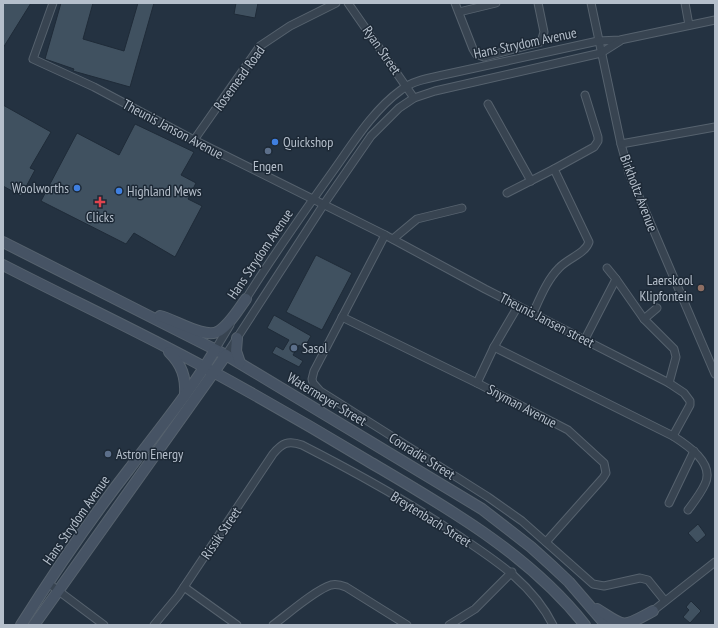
<svg xmlns="http://www.w3.org/2000/svg" width="718" height="628" font-family="'PT Sans Narrow',sans-serif">
	<style>
		.building { fill: #405160; stroke: #1f2b38 }
		.lines { fill: none; stroke-linecap: round; stroke-linejoin: round }
		.street-casing { stroke: #56626e; stroke-width: 9 }
		.secondary-casing { stroke: #56626e; stroke-width: 12 }
		.street { stroke: #384451; stroke-width: 7 }
		.secondary { stroke: #465364; stroke-width: 10 }
		.shop-dot { fill: #3f7fe0; stroke: #1d2936; stroke-width: 1.5 }
		.service-dot { fill: #5c6f8a; stroke: #1d2936; stroke-width: 1.5 }
		.health-dot { fill: #e0444e; stroke: #1d2936; stroke-width: 1.5 }
		.education-dot { fill: #8d6e63; stroke: #1d2936; stroke-width: 1.5 }
		.labels { text-anchor: middle; dominant-baseline: central; stroke-width: 3; stroke-linejoin: round; paint-order: stroke }
		.street-label { font-size: 14px; fill: #b5bfcb; stroke: #1d2936 }
		.poi-label { font-size: 14px; fill: #b5bfcb; stroke: #1d2936; text-anchor: start }
	</style>
	<rect width="100%" height="100%" fill="#243241"/>
	<g class="building">
		<polygon points="3,3 31,3 3,48"/>
		<polygon points="61,3 93,3 83,39 124,51 138,3 154,3 130,87 73,71 74,69 45,59"/>
		<polygon points="236,3 258,3 255,18 234,14"/>
		<polygon points="3,105 51,132 30,168 35,170 21,196 3,186"/>
		<polygon points="135,124 194,152 181,175 196,183 188,199 202,206 175,257 134,233 126,244 41,201 77,133 119,155"/>
		<polygon points="316,255 352,273 322,330 286,312"/>
		<polygon points="274,315 311,336 304,348 299,345 293,355 303,361 299,367 272,353 276,346 283,350 289,340 267,328"/>
		<polygon points="698,524 706,535 697,543 688,533"/>
		<polygon points="691,601 701,611 690,623 683,617 689,610 686,607"/>
	</g>
	<g class="lines">
		<defs>
			<g id="street">
				<polyline points="53,3 33,59 94,87 194,140 385,235 485,289 669,383 676,357 674,349 644,319 616,279"/>
				<polyline points="348,3 414,98"/>
				<polyline points="455,3 473,49 476,54 484,57 541,42 544,32 538,3"/>
				<polyline points="591,3 621,144 629,173 715,374"/>
				<polyline points="685,3 689,25"/>
				<polyline points="459,12 496,3"/>
				<polyline points="488,104 531,181"/>
				<polyline points="194,140 260,46 290,26 336,3"/>
				<polyline points="621,144 715,127"/>
				<polyline points="507,193 554,169"/>
				<polyline points="385,235 314,371 312,379 313,383 320,391 488,497 522,521 593,584 604,586 640,578 648,580 665,601"/>
				<polyline points="393,239 417,219 462,208"/>
				<path d="M244,302C271,258 301,216 331,174C352,145 372,111 401,90C412,81 429,78 443,75L598,41L620,40L715,20"/>
				<path d="M533,313C540,298 547,280 559,268C568,258 585,254 589,242L554,169L594,147L598,141V137L585,95"/>
				<polyline points="342,317 477,383 568,430 604,463 606,473 603,478 546,542"/>
				<polyline points="644,319 657,308"/>
				<polyline points="585,339 616,279 607,268"/>
				<path d="M494,347L673,436C687,445 715,463 705,484C701,493 694,502 688,510"/>
				<polyline points="215,350 230,325"/>
				<polyline points="226,355 324,204 371,136 399,108 414,98 435,91 601,53 620,41"/>
				<polyline points="477,383 494,347 518,306"/>
				<polyline points="669,383 684,393 690,401 690,405 673,436"/>
				<polyline points="669,503 694,451"/>
				<polyline points="48,583 104,625"/>
				<polyline points="184,587 237,625"/>
				<polyline points="649,614 715,562"/>
				<path d="M154,625L178,596L273,454C282,443 288,440 302,445C357,473 411,503 462,538C498,562 533,585 553,625"/>
				<path d="M273,625C288,614 315,590 331,585C336,584 341,585 346,587L407,625"/>
				<polyline points="449,625 475,609 512,572"/>
			</g>
			<g id="secondary">
				<polyline points="3,242 226,355 482,509 531,547 552,566 569,582 606,625"/>
				<path d="M3,265C71,300 140,332 206,368C261,398 315,429 368,461C446,507 528,553 585,625"/>
				<path d="M160,316C174,319 206,340 219,331C230,324 238,310 246,299"/>
				<polyline points="237,338 236,351 240,363"/>
				<path d="M169,352C182,365 186,377 185,395"/>
				<path d="M597,609C627,628 621,628 653,611"/>
				<path d="M21,625C55,571 91,518 130,468C159,429 190,392 215,350"/>
				<polyline points="34,625 226,355"/>
			</g>
		</defs>
		<use href="#street" class="street-casing"/>
		<use href="#secondary" class="secondary-casing"/>
		<use href="#street" class="street"/>
		<use href="#secondary" class="secondary"/>
	</g>
	<g class="shop-dot">
		<circle cx="275" cy="142" r="4"/>
		<circle cx="77" cy="188" r="4"/>
		<circle cx="119" cy="191" r="4"/>
	</g>
	<g class="service-dot">
		<circle cx="268" cy="151" r="4"/>
		<circle cx="294" cy="348" r="4"/>
		<circle cx="108" cy="454" r="4"/>
	</g>
	<path class="health-dot" d="M98 196h4v4h4v4h-4v4h-4v-4h-4v-4h4z"/>
	<circle class="education-dot" cx="701" cy="288" r="4"/>
	<g class="labels">
		<g class="street-label">
			<text transform="translate(525 43) rotate(-12)">Hans Strydom Avenue</text>
			<text transform="translate(382 50) rotate(55)">Ryan Street</text>
			<text transform="translate(239 78) rotate(-54)">Rosemead Road</text>
			<text transform="translate(173 129) rotate(28)">Theunis Janson Avenue</text>
			<text transform="translate(639 193) rotate(69)">Birkholtz Avenue</text>
			<text transform="translate(260 254) rotate(-56)">Hans Strydom Avenue</text>
			<text transform="translate(547 320) rotate(27)">Theunis Jansen street</text>
			<text transform="translate(327 399) rotate(31)">Watermeyer Street</text>
			<text transform="translate(522 406) rotate(28)">Snyman Avenue</text>
			<text transform="translate(422 456) rotate(32)">Conradie Street</text>
			<text transform="translate(431 519) rotate(32)">Breytenbach Street</text>
			<text transform="translate(76 520) rotate(-55)">Hans Strydom Avenue</text>
			<text transform="translate(221 533) rotate(-56)">Rissik Street</text>
		</g>
		<g class="poi-label">
			<text x="283" y="142">Quickshop</text>
			<text x="268" y="166" text-anchor="middle">Engen</text>
			<text x="69" y="188" text-anchor="end">Woolworths</text>
			<text x="127" y="191">Highland Mews</text>
			<text x="100" y="217" text-anchor="middle">Clicks</text>
			<text x="693" y="280" text-anchor="end">Laerskool<tspan x="693" dy="16">Klipfontein</tspan></text>
			<text x="302" y="348">Sasol</text>
			<text x="116" y="454">Astron Energy</text>
		</g>
	</g>
	<rect width="718" height="628" fill="none" stroke="#b5bfcb" stroke-width="8"/>
</svg>
